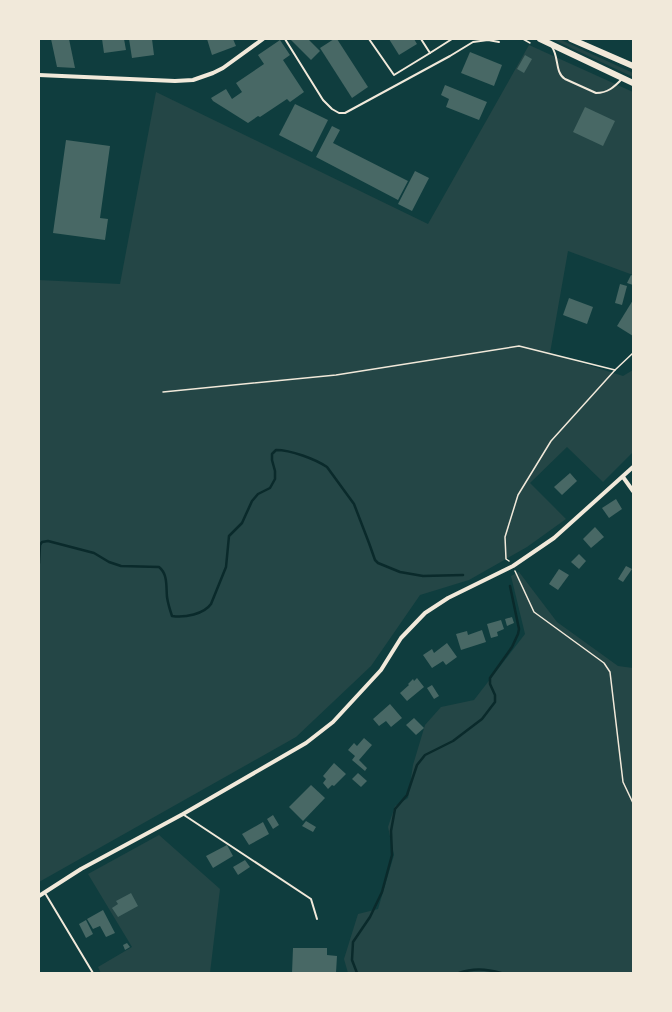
<svg xmlns="http://www.w3.org/2000/svg" width="672" height="1012" font-family="Karla,sans-serif">
	<style>
		.green { fill: #244646 }
		.lines { fill: none; stroke-linecap: round; stroke-linejoin: round }
		.stream { stroke: #0a2a2b; stroke-width: 2.5 }
		.building { fill: #486865 }
		.path { stroke: #f1e9da; stroke-width: 1.5 }
		.service { stroke: #f1e9da; stroke-width: 2 }
		.minor { stroke: #f1e9da; stroke-width: 4 }
		.secondary { stroke: #f1e9da; stroke-width: 6 }
	</style>
	<rect width="100%" height="100%" fill="#0f3d3e"/>
	<g class="green">
		<polygon points="552,39 559,39 633,73 633,77"/>
		<polygon points="529,45 633,92 633,275 568,251 550,353 623,376 633,370 633,452 603,482 567,447 530,483 566,519 527,547 469,580 420,595 371,666 296,737 39,882 39,280 120,284 156,92 428,224"/>
		<polygon points="519,572 557,622 618,666 633,668 633,973 348,973 344,959 358,914 378,909 394,855 388,827 395,806 408,798 413,765 425,725 441,707 474,700 525,634 511,576"/>
		<polygon points="159,835 220,889 210,973 101,973 98,967 132,947 88,874"/>
	</g>
	<g class="lines">
		<g class="stream">
			<path d="M39,563L40,545L42,542L48,541L94,553L109,562L121,566L159,567C168,574 166,587 167,597C168,604 170,610 172,616C185,618 204,614 211,604L226,567L229,536L242,523L252,501L258,494L270,488L275,479V471L272,460V454L276,450C291,450 315,459 327,467L354,504L369,543L375,560L378,563L400,572L423,576L463,575"/>
			<polyline points="357,973 352,960 353,942 370,917 382,892 392,855 391,831 395,809 407,795 417,765 425,755 453,741 482,719 495,702 495,695 490,684 490,678 512,647 518,634 519,629 510,586"/>
			<path d="M459,973C472,968 488,969 501,973"/>
		</g>
	</g>
	<g class="building">
		<polygon points="51,39 69,39 75,68 57,67"/>
		<polygon points="102,39 124,39 126,50 104,53"/>
		<polygon points="129,39 152,39 154,55 132,58"/>
		<polygon points="207,39 233,39 236,46 212,55"/>
		<polygon points="290,39 308,39 320,51 311,60"/>
		<polygon points="334,39 337,39 368,87 352,98 320,48"/>
		<polygon points="389,39 414,39 417,44 399,55"/>
		<polygon points="280,40 290,55 283,60 304,92 290,102 287,99 260,117 258,116 248,123 213,101 211,98 226,89 232,99 242,92 236,83 264,64 258,55"/>
		<polygon points="470,52 502,65 494,86 461,73"/>
		<polygon points="525,55 532,59 524,73 517,69"/>
		<polygon points="445,85 487,102 479,120 446,107 449,99 441,95"/>
		<polygon points="295,104 328,120 312,152 279,135"/>
		<polygon points="585,107 615,121 603,146 573,132"/>
		<polygon points="332,126 340,130 333,143 408,181 398,200 316,157"/>
		<polygon points="66,140 110,146 100,218 108,219 105,240 53,233"/>
		<polygon points="415,171 429,178 412,211 398,204"/>
		<polygon points="631,275 633,276 633,285 627,283"/>
		<polygon points="620,284 627,286 622,305 615,303"/>
		<polygon points="569,298 593,307 587,324 563,315"/>
		<polygon points="633,300 633,336 617,326"/>
		<polygon points="570,473 577,481 562,495 554,487"/>
		<polygon points="616,499 622,509 609,518 602,508"/>
		<polygon points="595,527 604,537 591,548 583,539"/>
		<polygon points="579,554 586,561 579,569 571,562"/>
		<polygon points="626,566 632,569 623,582 618,579"/>
		<polygon points="559,569 569,575 558,590 549,584"/>
		<polygon points="512,617 514,623 507,626 505,619"/>
		<polygon points="501,620 504,629 497,632 498,636 491,638 487,624"/>
		<polygon points="482,630 486,642 461,650 456,634 467,631 468,635"/>
		<polygon points="447,643 457,657 446,665 443,661 432,668 423,655 432,649 434,653"/>
		<polygon points="417,678 424,687 407,701 400,693 409,685 408,684 413,679 414,681"/>
		<polygon points="432,685 439,696 434,699 427,688"/>
		<polygon points="390,704 402,718 391,727 386,721 379,726 373,719"/>
		<polygon points="414,718 424,728 416,735 406,725"/>
		<polygon points="364,738 372,745 359,760 367,768 365,771 352,760 355,756 348,750 354,743 357,746"/>
		<polygon points="334,763 346,774 334,786 332,785 328,789 323,783 326,779 323,776"/>
		<polygon points="358,773 367,781 361,787 352,779"/>
		<polygon points="311,785 325,798 303,821 289,807"/>
		<polygon points="273,815 279,825 273,829 267,819"/>
		<polygon points="306,821 316,827 313,832 302,826"/>
		<polygon points="263,822 269,834 249,845 242,834"/>
		<polygon points="227,845 233,856 213,868 206,856"/>
		<polygon points="245,860 250,867 238,875 233,867"/>
		<polygon points="131,893 138,906 118,917 112,908 118,904 116,901"/>
		<polygon points="103,910 115,933 106,937 100,926 93,929 87,919"/>
		<polygon points="86,920 93,934 86,938 79,924"/>
		<polygon points="127,943 130,947 125,950 123,945"/>
		<polygon points="293,948 327,948 327,955 337,956 336,973 292,973"/>
	</g>
	<g class="lines">
		<g class="path">
			<polyline points="523,39 530,43"/>
			<polyline points="163,392 336,375 519,346 615,370"/>
			<polyline points="509,561 506,559 505,537 518,495 551,441 615,370 633,353"/>
			<polyline points="515,571 534,612 604,663 610,672 623,782 633,803"/>
		</g>
		<g class="service">
			<polyline points="285,39 323,100 332,109 339,113 345,113 450,56 473,42 488,40 499,42"/>
			<polyline points="369,39 394,75 430,53 421,39"/>
			<path d="M552,47C559,57 555,73 565,79L596,93C608,93 614,87 622,79"/>
			<polyline points="430,53 452,39"/>
			<polyline points="184,815 311,899 317,919"/>
			<polyline points="45,893 93,973"/>
		</g>
		<g class="minor">
			<polyline points="39,75 175,81 193,80 213,73 223,68 263,39"/>
			<polyline points="623,477 633,491"/>
			<polyline points="39,896 81,869 183,814 306,743 333,722 381,670 401,638 425,613 448,598 513,566 554,538 633,467"/>
		</g>
		<g class="secondary">
			<polyline points="540,39 633,83"/>
			<polyline points="571,39 633,66"/>
		</g>
	</g>
	<rect width="672" height="1012" fill="none" stroke="#f1e9da" stroke-width="80"/>
</svg>
